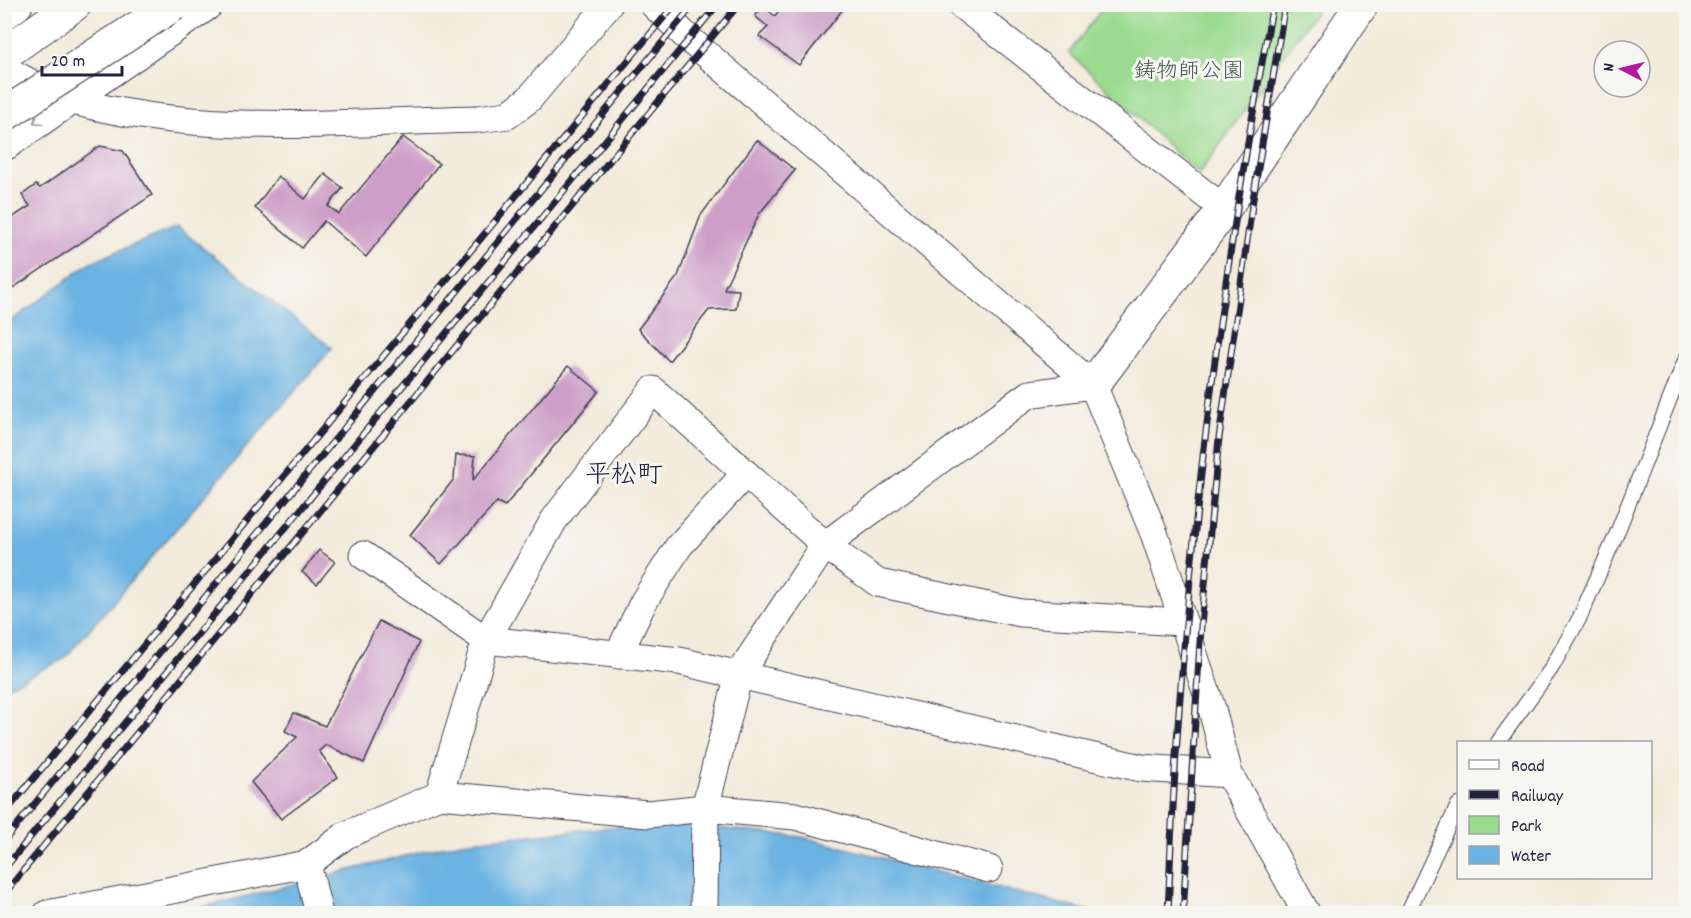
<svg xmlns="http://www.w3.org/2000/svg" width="1691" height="918" font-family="Dekko,'Klee One',sans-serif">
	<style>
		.green { fill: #9bdb90; stroke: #5e7e66; stroke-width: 1.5 }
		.water { fill: #6bb3e2; stroke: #466a8e; stroke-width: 1.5 }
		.building { fill: #cd9ec7 }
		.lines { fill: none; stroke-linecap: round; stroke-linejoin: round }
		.service-casing { stroke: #414053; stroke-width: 16 }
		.minor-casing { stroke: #414053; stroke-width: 29 }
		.tertiary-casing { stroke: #414053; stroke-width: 35 }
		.trunk-casing { stroke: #414053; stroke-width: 35 }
		.motorway-casing { stroke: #414053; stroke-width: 35 }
		.service { stroke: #fff; stroke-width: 14 }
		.minor { stroke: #fff; stroke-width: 27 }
		.tertiary { stroke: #fff; stroke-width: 33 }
		.trunk { stroke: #fff; stroke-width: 33 }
		.motorway { stroke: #fff; stroke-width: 33 }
		.rail-casing { stroke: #22223b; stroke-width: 7 }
		.rail { stroke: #f6f6f2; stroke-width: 4.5; stroke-dasharray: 14; stroke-linecap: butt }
		.motorway-bridge-casing { stroke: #414053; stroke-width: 35; stroke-linecap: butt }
		.motorway-bridge { stroke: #fff; stroke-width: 33 }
		.oneway { stroke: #9c9ca7 }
		.labels { text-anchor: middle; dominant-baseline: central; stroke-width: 6; stroke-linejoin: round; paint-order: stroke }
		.park-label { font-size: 22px; fill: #465a54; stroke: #f6f6f2 }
		.quarter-label { font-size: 26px; fill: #22223b; stroke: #f6f6f2 }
	</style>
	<rect width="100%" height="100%" fill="#f6f6f2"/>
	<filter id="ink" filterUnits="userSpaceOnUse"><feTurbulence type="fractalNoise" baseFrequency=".0167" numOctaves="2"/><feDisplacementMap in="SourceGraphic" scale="12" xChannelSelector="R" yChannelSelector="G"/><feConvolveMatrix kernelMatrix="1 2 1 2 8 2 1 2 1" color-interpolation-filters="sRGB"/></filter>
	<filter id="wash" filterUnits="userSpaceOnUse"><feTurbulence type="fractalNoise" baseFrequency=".008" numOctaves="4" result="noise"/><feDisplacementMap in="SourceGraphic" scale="24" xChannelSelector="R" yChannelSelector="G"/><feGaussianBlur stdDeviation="1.35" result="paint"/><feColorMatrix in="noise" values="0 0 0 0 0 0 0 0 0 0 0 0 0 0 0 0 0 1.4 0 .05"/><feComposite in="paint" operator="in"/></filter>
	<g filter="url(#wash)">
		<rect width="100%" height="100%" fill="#f3ebdb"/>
		<polygon class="green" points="1105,5 1320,5 1199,174 1069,53"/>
		<g class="water">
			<polygon points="177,227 332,348 64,659 5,688 5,326 91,262"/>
			<polygon points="660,822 803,837 1096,913 176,914 461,842"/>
		</g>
		<g id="blocks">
			<g class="building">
				<polygon points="784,4 847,4 799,65 759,36 768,27 755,16 764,7 775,16"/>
				<polygon points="403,137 439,164 366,257 324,221 302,248 255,208 278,176 305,199 325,174 343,188 328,206 339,214"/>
				<polygon points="757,140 795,170 759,214 724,289 739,290 736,309 709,310 669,361 638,329 678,276 701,215"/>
				<polygon points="100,146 123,151 152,195 4,294 4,223 30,206 22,195 36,185 40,188"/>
				<polygon points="568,366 599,391 505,506 497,502 441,564 410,535 454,479 456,455 475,456 473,480"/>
				<polygon points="319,550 335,562 317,584 302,572"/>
				<polygon points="379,621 419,642 364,763 326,745 319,751 338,777 281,819 251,782 297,737 285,731 294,713 325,726"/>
			</g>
		</g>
	</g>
	<g filter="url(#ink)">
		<use href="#blocks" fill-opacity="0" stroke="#414053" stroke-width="1.5"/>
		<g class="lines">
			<defs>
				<g id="service">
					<polyline points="1498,742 1551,669 1579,619 1617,533 1686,358"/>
					<polyline points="1407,914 1458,805"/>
				</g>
				<g id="minor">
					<polyline points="653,4 690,40 1093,385 1155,536 1212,709 1229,774"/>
					<polyline points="960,4 1224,209"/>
					<path d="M4,69C25,79 48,94 70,100C201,137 344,122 478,119L508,115L529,99L609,4"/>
					<polyline points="363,555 486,640 679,661 1141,768 1229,774 1307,914"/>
					<polyline points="618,655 644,601 679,546 745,474"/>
					<polyline points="439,795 486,640 554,520 653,390 825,545 878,583 1021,613 1183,622"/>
					<polyline points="307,864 319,914"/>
					<polyline points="47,914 307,864 346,835 439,795 648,814 705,808 795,816 989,869"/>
					<polyline points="704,914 705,808 739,674 825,545 1029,394 1093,385"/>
				</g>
				<polyline id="tertiary" points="1093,385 1224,209 1362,4"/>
				<g id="trunk">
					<polyline points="4,13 16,4"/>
					<polyline points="4,144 206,4"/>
				</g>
				<polyline id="motorway" points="4,54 75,4"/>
			</defs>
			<use href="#service" class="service-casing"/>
			<use href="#minor" class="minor-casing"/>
			<use href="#tertiary" class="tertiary-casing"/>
			<use href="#trunk" class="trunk-casing"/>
			<use href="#motorway" class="motorway-casing"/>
			<use href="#service" class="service"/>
			<use href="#minor" class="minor"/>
			<use href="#tertiary" class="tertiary"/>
			<use href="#trunk" class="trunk"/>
			<use href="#motorway" class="motorway"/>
			<defs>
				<g id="rail">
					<polyline points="4,814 675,4"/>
					<polyline points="4,841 694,4"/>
					<polyline points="4,869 718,4"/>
					<polyline points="4,894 739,4"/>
					<path d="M1168,914C1179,608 1215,305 1273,4"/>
					<polyline points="1183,914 1201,626 1219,438 1253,199 1285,4"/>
				</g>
			</defs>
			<use href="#rail" class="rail-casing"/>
			<use href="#rail" class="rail"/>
			<defs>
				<polyline id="motorway-bridge" points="4,115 174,4"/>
			</defs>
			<use href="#motorway-bridge" class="motorway-bridge-casing"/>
			<use href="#motorway-bridge" class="motorway-bridge"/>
		</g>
		<defs><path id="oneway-chevron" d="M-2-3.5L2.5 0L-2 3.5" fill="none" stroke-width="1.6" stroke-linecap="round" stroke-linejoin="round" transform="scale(1.5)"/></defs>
		<use class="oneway" href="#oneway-chevron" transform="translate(37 121) rotate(146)"/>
	</g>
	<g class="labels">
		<g class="park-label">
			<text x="1189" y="72">鋳物師公園</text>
		</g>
		<g class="quarter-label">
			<text x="624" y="476">平松町</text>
		</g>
	</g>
	<rect width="1691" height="918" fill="none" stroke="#f6f6f2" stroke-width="24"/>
	<rect x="1457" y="741" width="195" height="138" fill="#f6f6f2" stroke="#a1a1a9" stroke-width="1.5"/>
	<rect x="1469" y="760" width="30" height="9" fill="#ffffff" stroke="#a1a1a9" stroke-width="1.5"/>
	<text x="1511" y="771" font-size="18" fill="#22223b">Road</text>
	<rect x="1469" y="790" width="30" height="9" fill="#22223b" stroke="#a1a1a9" stroke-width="1.5"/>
	<text x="1511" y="801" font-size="18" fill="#22223b">Railway</text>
	<rect x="1469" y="816" width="30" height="18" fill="#9bdb90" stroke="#a1a1a9" stroke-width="1.5"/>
	<text x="1511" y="831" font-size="18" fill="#22223b">Park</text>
	<rect x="1469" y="846" width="30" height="18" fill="#6bb3e2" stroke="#a1a1a9" stroke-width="1.5"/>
	<text x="1511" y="861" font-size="18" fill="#22223b">Water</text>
	<g transform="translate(1622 69) rotate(277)"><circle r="28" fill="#f6f6f2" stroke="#a1a1a9" stroke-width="1.5"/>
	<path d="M0-4.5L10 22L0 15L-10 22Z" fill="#b5179e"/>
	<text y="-9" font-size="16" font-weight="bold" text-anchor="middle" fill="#22223b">N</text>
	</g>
	<path d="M42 66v9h80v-9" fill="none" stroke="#22223b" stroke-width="3"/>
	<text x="51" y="66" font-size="18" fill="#22223b" stroke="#f6f6f2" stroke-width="4.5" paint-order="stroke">20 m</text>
</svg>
